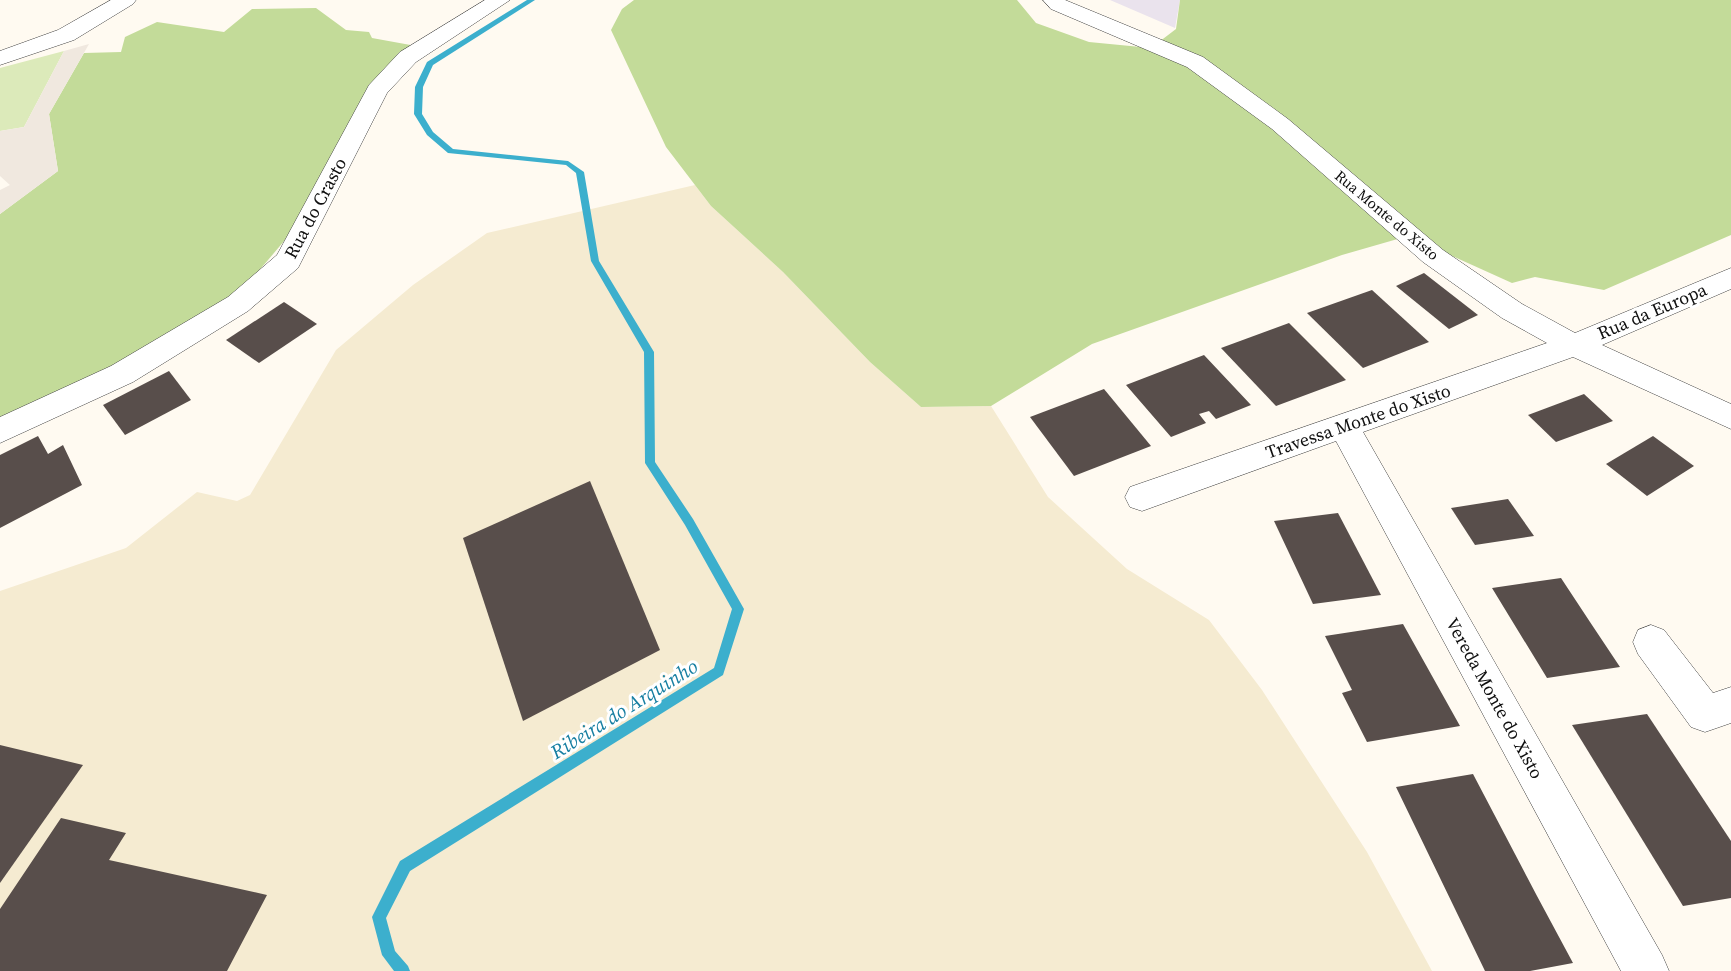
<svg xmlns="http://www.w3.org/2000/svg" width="1731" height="971" font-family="'Source Serif 4',serif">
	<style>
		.industrial { fill: #eae3ed }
		.farmland { fill: #f5ebd1 }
		.green { fill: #dceaba }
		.forest { fill: #c3db99 }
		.plaza { fill: #f0e8df }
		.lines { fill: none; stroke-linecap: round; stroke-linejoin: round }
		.stream { fill: #3cafcd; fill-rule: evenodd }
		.building { fill: #584e4b }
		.minor-casing { stroke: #424242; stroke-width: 1 }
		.minor { fill: #fff; fill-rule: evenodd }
		.labels { text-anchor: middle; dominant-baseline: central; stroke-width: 6; stroke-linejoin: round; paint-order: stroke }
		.far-street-label { font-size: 15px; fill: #0f0f0f; stroke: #fff }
		.street-label { font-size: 18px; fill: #0f0f0f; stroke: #fff }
		.water-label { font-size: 20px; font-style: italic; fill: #177fa2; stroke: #fff }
	</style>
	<rect width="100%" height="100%" fill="#fffaf1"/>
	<polygon class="industrial" points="1110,0 1180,0 1175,28"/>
	<polygon class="farmland" points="695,185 711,206 783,272 870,362 921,407 991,406 1048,497 1127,569 1209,620 1262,690 1367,852 1432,971 0,971 0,591 126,548 197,492 237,501 250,495 336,350 413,285 487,233"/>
	<polygon class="green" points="64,51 24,127 0,131 0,68"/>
	<g class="forest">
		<polygon points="634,0 1017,0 1036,23 1089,42 1151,48 1176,29 1180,0 1731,0 1731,235 1604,290 1535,277 1512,283 1408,236 1342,255 1092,344 991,406 921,407 870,362 783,272 711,206 666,147 611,30 622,9"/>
		<polygon points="316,8 346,30 369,32 372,38 416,46 290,234 241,292 133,368 0,420 0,214 58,171 49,114 84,53 121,52 125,37 157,22 224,32 252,9"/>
	</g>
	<polygon class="plaza" points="89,44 49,114 58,171 0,214 0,190 10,185 0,176 0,131 24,127 64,51"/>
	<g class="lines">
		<polygon class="stream" points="527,0 535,0 433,65 423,87 422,114 433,132 453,149 568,161 584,172 599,261 654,352 655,462 693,519 744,609 723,675 410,871 386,918 395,951 408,966 410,971 394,971 382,955 372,917 400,861 714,668 732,609 685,525 645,463 644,352 591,261 576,173 566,165 448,153 427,135 414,114 415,87 427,62"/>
	</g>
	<g class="building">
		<polygon points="1424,273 1478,315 1449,329 1396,286"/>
		<polygon points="1372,290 1429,342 1363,368 1307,313"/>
		<polygon points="284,302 317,324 259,363 226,340"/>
		<polygon points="1289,323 1346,380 1276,406 1221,348"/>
		<polygon points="1204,355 1251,405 1216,419 1209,411 1199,414 1206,423 1171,437 1126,385"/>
		<polygon points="169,371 191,400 125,435 103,405"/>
		<polygon points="1104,389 1151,446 1074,476 1030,417"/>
		<polygon points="1584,394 1613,421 1556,442 1528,415"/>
		<polygon points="38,436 48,454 63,445 82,485 0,528 0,455"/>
		<polygon points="1653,436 1694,466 1647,496 1606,464"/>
		<polygon points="590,481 660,650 523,721 463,538"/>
		<polygon points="1508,499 1534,536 1475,545 1451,508"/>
		<polygon points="1338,513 1381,595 1313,604 1274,521"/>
		<polygon points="1561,578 1590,622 1620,667 1547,678 1492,588"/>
		<polygon points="1403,624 1460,726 1367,742 1342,693 1352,690 1325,636"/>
		<polygon points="1647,714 1731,841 1731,898 1683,906 1572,725"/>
		<polygon points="0,745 83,765 0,883"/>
		<polygon points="1473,774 1537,896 1573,963 1530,971 1485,971 1396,787"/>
		<polygon points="61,818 126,833 109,860 267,895 227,971 0,971 0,909"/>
	</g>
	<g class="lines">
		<defs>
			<g id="minor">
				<polygon points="111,0 136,0 133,4 74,40 0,65 0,51 58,30"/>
				<polygon points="485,0 510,0 416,62 387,93 298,268 248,311 133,382 0,443 0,417 111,366 228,297 277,255 369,85 400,52"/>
				<polygon points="1043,0 1065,0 1203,57 1288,119 1443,250 1522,304 1575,333 1731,268 1731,289 1602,345 1731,404 1731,429 1573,357 1363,432 1662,955 1669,971 1621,971 1336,441 1142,511 1130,507 1125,497 1130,487 1547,343 1502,318 1423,262 1272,129 1187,67 1051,9"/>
				<polygon points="1651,625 1664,630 1713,693 1731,687 1731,723 1705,732 1691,727 1638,654 1633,642 1638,630"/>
			</g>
		</defs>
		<use href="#minor" class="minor-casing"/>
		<use href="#minor" class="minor"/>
	</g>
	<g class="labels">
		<g class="far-street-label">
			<text transform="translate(1387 215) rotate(40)">Rua Monte do Xisto</text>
		</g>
		<g class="street-label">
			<text transform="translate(315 208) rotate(-62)">Rua do Crasto</text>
			<text transform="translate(1652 311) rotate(-23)">Rua da Europa</text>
			<text transform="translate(1358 421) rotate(-19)">Travessa Monte do Xisto</text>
			<text transform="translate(1495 698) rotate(61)">Vereda Monte do Xisto</text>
		</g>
		<g class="water-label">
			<text transform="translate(624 709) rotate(-32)">Ribeira do Arquinho</text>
		</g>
	</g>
</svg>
